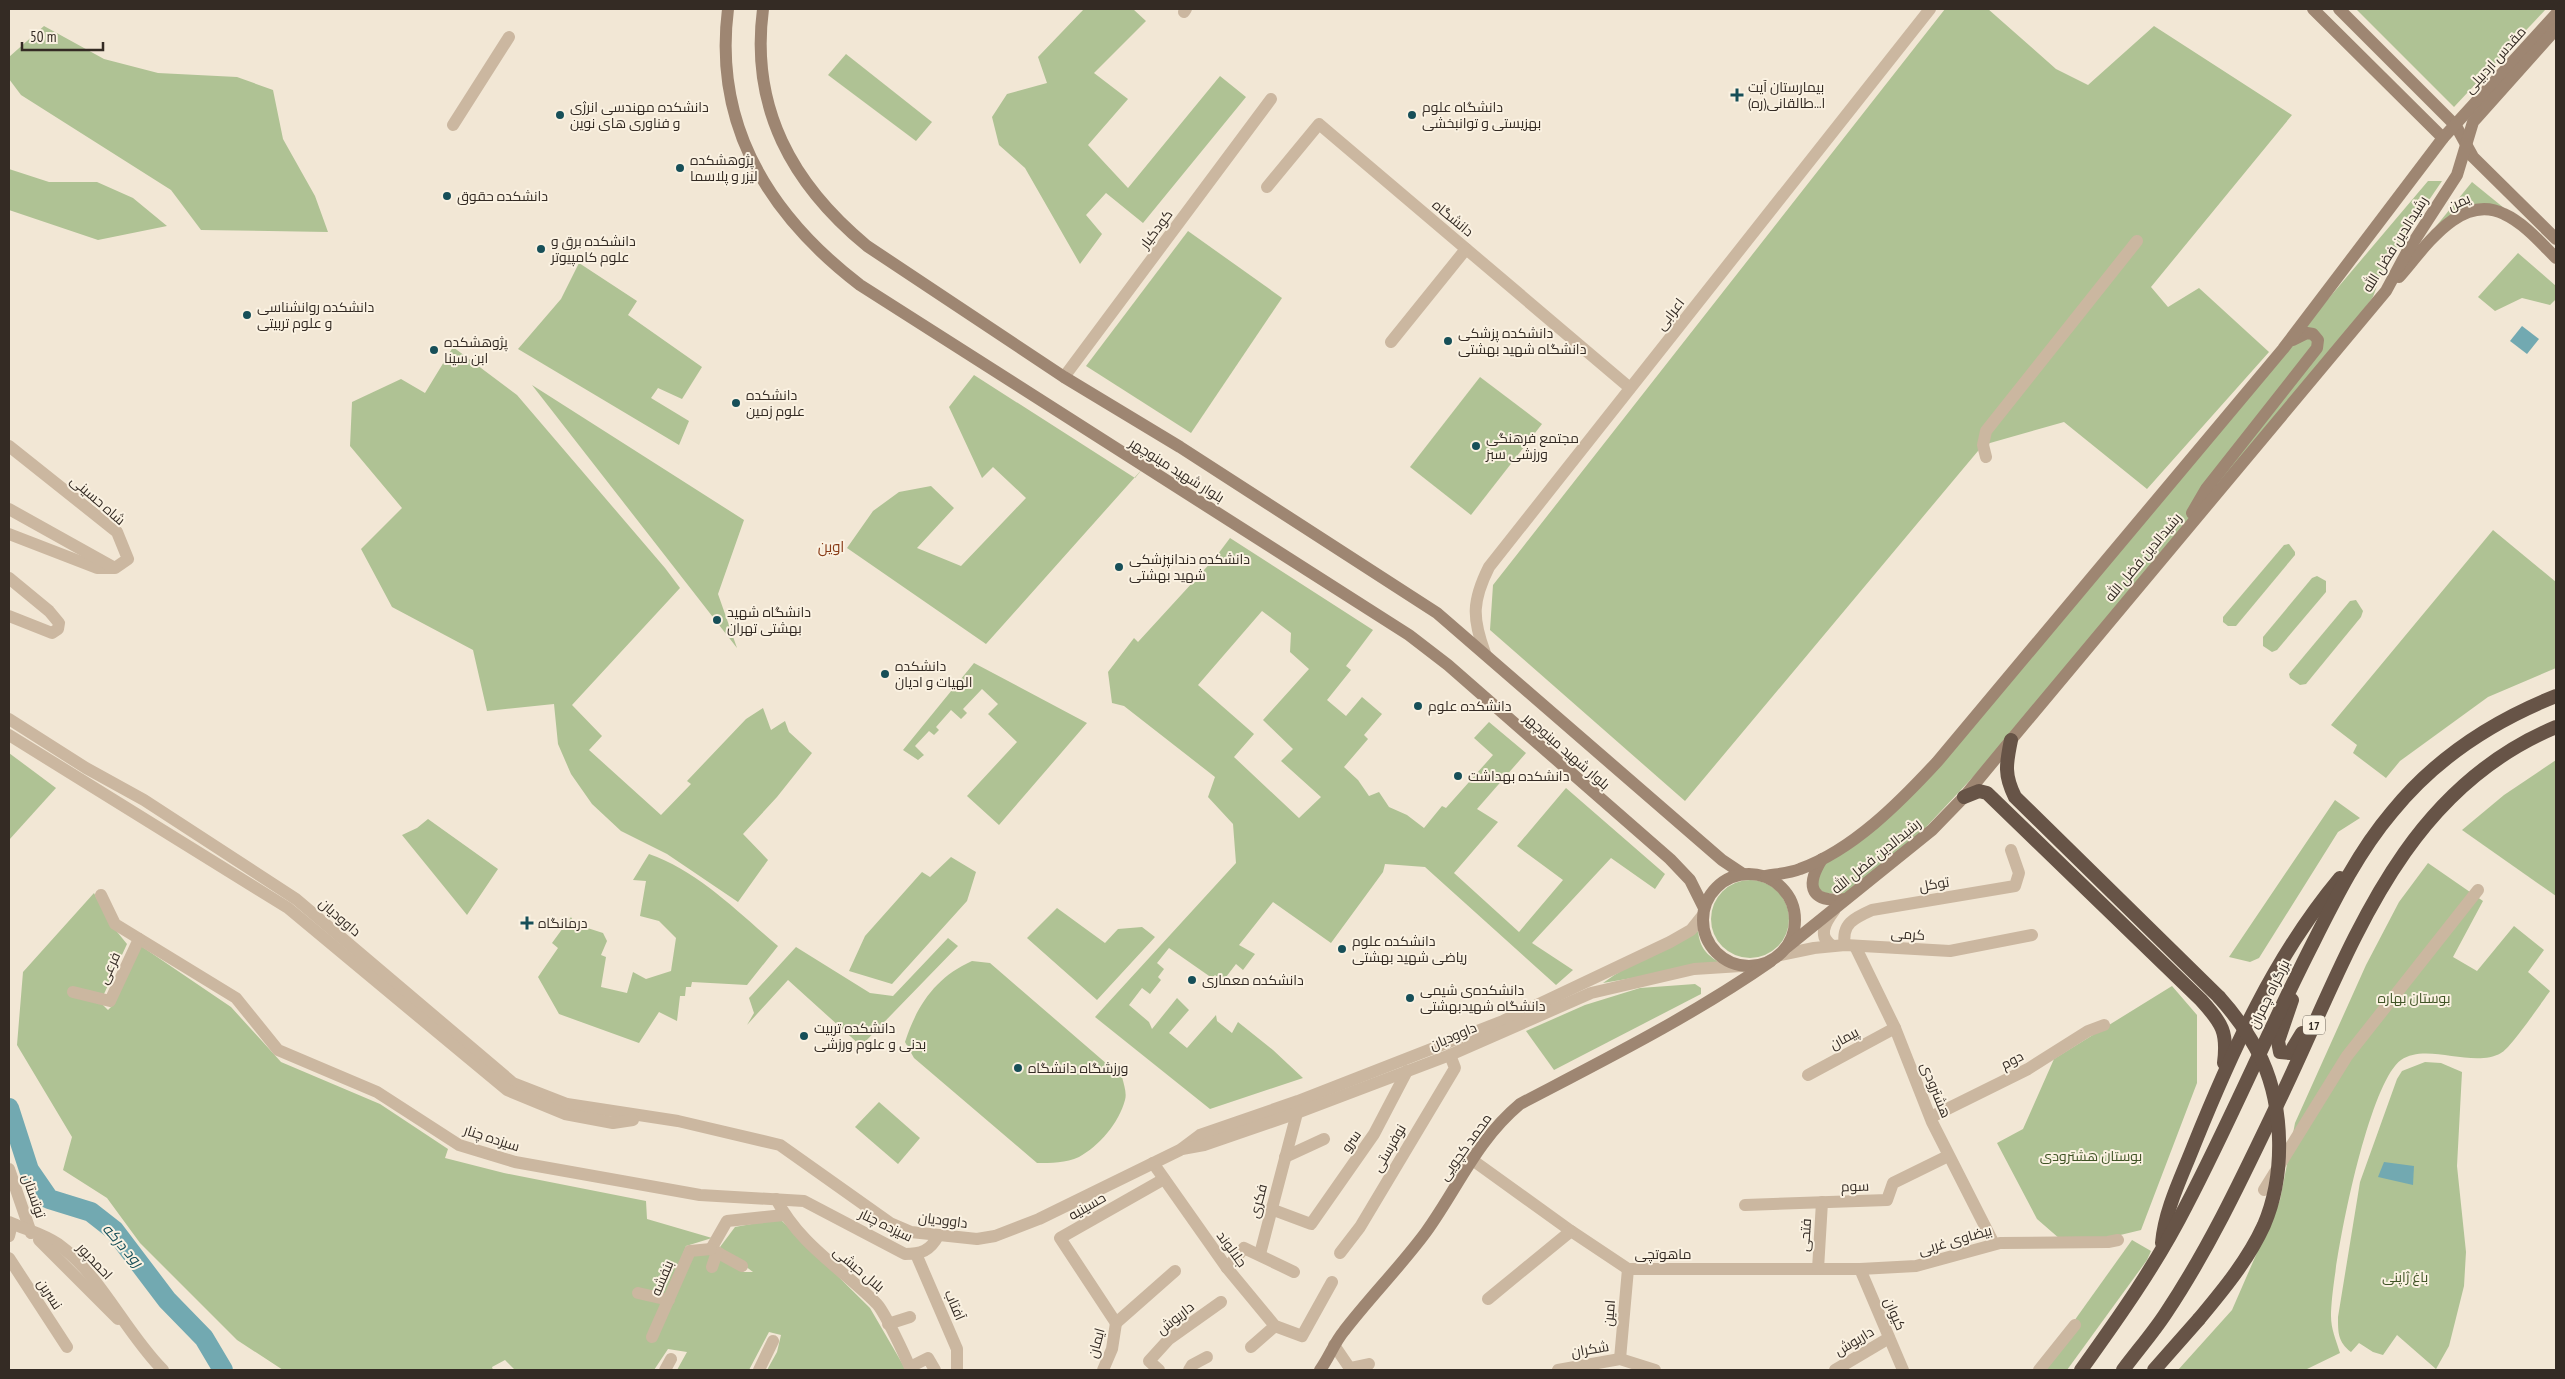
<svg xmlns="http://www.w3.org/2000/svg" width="2565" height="1379" font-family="'PT Sans Narrow',Cairo,sans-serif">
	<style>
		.green { fill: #afc294; fill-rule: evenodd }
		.water { fill: #72a9b1 }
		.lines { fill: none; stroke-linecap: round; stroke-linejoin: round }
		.river { stroke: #72a9b1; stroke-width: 20 }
		.minor { stroke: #cbb7a0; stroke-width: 12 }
		.tertiary { stroke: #cbb7a0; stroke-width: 12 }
		.secondary { stroke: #9e8672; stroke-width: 12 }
		.trunk { stroke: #675447; stroke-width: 14 }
		.trunk-bridge { stroke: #675447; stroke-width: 14 }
		.poi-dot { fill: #174f58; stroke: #faf1e1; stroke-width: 2 }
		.labels { text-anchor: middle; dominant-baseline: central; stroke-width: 4; stroke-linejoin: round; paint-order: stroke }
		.shield { fill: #faf1e1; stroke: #6f665d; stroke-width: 1 }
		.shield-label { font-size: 12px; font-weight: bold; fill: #342b24 }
		.street-label { font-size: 14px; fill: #342b24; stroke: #faf1e1 }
		.poi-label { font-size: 14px; fill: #342b24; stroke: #faf1e1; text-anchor: start }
		.park-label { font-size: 14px; fill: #405426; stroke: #faf1e1 }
		.neighbourhood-label { font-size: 15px; fill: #893c17; stroke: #faf1e1 }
		.water-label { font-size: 15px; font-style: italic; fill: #174f58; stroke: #faf1e1 }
	</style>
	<rect width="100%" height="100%" fill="#f2e7d5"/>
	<g class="green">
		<polygon points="1084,9 1133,9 1146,21 1094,73 1128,99 1088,145 1128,188 1220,76 1246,97 1143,223 1106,193 1086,215 1102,234 1080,264 1025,168 999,145 992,117 1007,94 1047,83 1038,57"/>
		<polygon points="1945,9 1988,9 2056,69 2088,85 2154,26 2292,115 2151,287 2168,307 2199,288 2269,352 2147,489 2064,422 1983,445 1685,801 1490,630 1493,585"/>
		<polygon points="2356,9 2546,9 2454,107"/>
		<polygon points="44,26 104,59 158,73 237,77 273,90 283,139 315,196 328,232 201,230 171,190 21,95 9,79 9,57"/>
		<polygon points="846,54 932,122 916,141 828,75"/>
		<polygon points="9,169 49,182 97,182 133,198 167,226 98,240 9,210"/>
		<polygon points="2428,181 2442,181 2384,266 2373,297 2342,339 1988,761 1913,841 1846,894 1825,893 1818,888 1816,878 1826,862 1898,807"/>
		<polygon points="2472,182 2504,208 2488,204 2420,246"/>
		<polygon points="1188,231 1282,298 1191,433 1086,366"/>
		<polygon points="2518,253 2556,286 2556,299 2550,305 2522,298 2495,311 2478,297"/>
		<polygon points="579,263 637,301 628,315 702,367 682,399 658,388 651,398 689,421 679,445 518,349 561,299"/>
		<polygon points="453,347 517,395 665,568 680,588 572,705 602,736 589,750 661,815 691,784 687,781 746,719 763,708 771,730 785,721 789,732 812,753 777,797 743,834 768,860 738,902 667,854 621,831 592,804 571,774 558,744 554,704 487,711 473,650 392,607 361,549 402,508 350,446 352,402 401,379 425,393"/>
		<polygon points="974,375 1135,478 1144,467 986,644 847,548 873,511 899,492 931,486 954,508 917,548 961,566 1026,498 993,467 982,478 949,407"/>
		<polygon points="1480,377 1542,424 1471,515 1410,467"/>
		<polygon points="532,385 744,520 718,594 737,648"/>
		<polygon points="2493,530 2556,582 2556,668 2488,697 2400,761 2386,778 2353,753 2357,745 2331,725"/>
		<path d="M1230,538L1373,630L1346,666L1351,670L1327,700L1346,716L1362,697L1382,714L1364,735L1368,739L1344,767L1358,780L1369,796L1379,792L1389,807L1407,815L1424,828L1442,806L1446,808L1493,755L1474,738L1489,722L1526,753L1477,809L1498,822L1454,873L1519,932L1563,880L1517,846L1566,788L1665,874L1655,889L1611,858L1532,943L1573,970L1556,985L1425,867L1385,864L1383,872L1331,943L1273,902L1239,945L1255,954L1243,970L1236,964L1223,981L1215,975L1212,978L1169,948L1157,963L1164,969L1158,977L1161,980L1150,994L1142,988L1129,1005L1149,1022L1152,1029L1177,998L1189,1010L1169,1033L1187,1048L1216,1015L1217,1021L1232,1033L1238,1022L1273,1050L1303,1078L1210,1109L1095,1017L1236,863L1233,824L1208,797L1215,777L1124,706L1112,703L1108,672L1134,638L1138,642L1215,558ZM1262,611L1291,633L1290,652L1309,669L1263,720L1293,749L1281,761L1321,797L1299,818L1234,757L1254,734L1198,685Z"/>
		<polygon points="2289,544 2295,552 2295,555 2236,626 2228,626 2223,622 2223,617 2284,545"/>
		<polygon points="2317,576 2326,581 2326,592 2277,650 2272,652 2263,646 2263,637 2312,578"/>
		<polygon points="2356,600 2363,611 2361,617 2306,684 2300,685 2290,678 2289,674 2350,601"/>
		<polygon points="974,663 1087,723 999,825 967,796 1017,742 988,714 998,704 982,689 963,709 967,713 961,719 951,710 936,727 939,730 934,735 929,731 915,746 924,755 918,760 903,750"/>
		<polygon points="9,753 56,788 9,840"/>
		<polygon points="2556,760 2556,896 2462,830 2504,795"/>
		<polygon points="2335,800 2360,818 2338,832 2259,958 2250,962 2229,957"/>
		<polygon points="428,819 498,869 467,915 402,835 417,828"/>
		<path d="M649,854C698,871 739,913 778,946L747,985L692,982L691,987H686L685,996H680L677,1021L659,1012L639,1043L559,1014L538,977L558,948L552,943L571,917L575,924L603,933L607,941L601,955L606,957L601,987L627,993L633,972L646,979L671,971L676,938L659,921L640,916L646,881L633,880Z"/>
		<polygon points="951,857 976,872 967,901 892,984 849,971 865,936 922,872 930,877"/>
		<path d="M2428,863L2483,901L2453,957L2477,971L2514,926L2544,950L2528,972L2550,991C2542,1002 2510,1049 2501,1053C2473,1069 2427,1042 2401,1060C2367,1084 2331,1271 2331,1316C2331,1329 2336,1340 2340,1353L2305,1370H2178L2232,1310L2280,1200L2295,1123L2366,965L2399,902Z"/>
		<circle cx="1750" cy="919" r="39"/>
		<polygon points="94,893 109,922 127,944 104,994 103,1005 108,1010 112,1006 141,946 231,1007 281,1062 380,1104 448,1149 445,1158 504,1173 646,1201 647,1219 712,1238 686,1246 666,1297 635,1289 633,1295 662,1303 647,1338 654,1342 694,1254 712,1255 708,1268 713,1272 719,1257 744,1272 753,1272 720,1247 735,1227 780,1219 870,1308 906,1370 767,1370 777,1352 781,1335 769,1332 749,1370 677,1370 687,1352 668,1349 654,1370 515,1370 505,1360 492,1367 493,1370 283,1370 237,1340 140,1243 107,1198 63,1170 72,1137 17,1045 23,972"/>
		<polygon points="1057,908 1105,943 1118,929 1142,927 1155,937 1097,1000 1027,938"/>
		<path d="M1698,931C1700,948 1706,954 1720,963L1603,983C1632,961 1668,950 1698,931Z"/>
		<polygon points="948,938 958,946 861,1046 788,980 747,1025 754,1013 749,998 796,947 870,993 893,996"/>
		<path d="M972,961L990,963L1122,1077C1124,1085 1127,1093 1125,1100C1119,1123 1099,1146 1079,1157C1066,1163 1051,1163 1037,1163L914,1058L905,1042C917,1005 936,977 972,961Z"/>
		<polygon points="1695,984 1701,988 1701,994 1554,1070 1526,1031 1585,1005 1640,988"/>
		<polygon points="2172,986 2197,1015 2197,1083 2141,1230 2112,1237 2060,1239 2037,1219 1997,1143 2023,1129 2054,1059"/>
		<path d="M2425,1062L2441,1063L2462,1072L2457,1166L2466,1252L2464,1286L2449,1346L2436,1369L2397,1335L2383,1355L2373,1352L2359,1343L2351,1352C2338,1342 2338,1333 2338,1317L2360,1182L2397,1079L2402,1071Z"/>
		<polygon points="879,1102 920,1138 898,1164 855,1127"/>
		<polygon points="2132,1240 2151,1251 2147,1260 2067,1370 2039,1370"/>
	</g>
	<g class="water">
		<polygon points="2522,326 2539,339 2527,354 2510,341"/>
		<polygon points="2384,1162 2414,1166 2413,1185 2378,1177"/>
	</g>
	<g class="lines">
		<polyline class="river" points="9,1108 29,1170 49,1199 91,1212 114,1230 167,1300 204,1338 223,1370"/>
		<g class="minor">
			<polyline points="1184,12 1186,9"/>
			<polyline points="453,125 509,37"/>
			<polyline points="1267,187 1319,124 1630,388"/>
			<polyline points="1391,342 1466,249"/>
			<polyline points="1064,377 1271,99"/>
			<polyline points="9,446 117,532 128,559 115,568 97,568 9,534"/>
			<polyline points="1986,457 1983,445 1986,431 2137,241"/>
			<polyline points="9,509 113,567"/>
			<polyline points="9,578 49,611 59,623 58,629 52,633 9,616"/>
			<path d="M101,895L115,924L236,998L278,1050L377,1092L459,1145L515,1162L700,1195L804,1201L905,1254C921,1254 930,1251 938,1236"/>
			<path d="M1845,945C1841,924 1854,918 1872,910L2015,886L2019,873L2011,850"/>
			<path d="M1833,946C1817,937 1825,923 1834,911"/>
			<polyline points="1855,946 1895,1028 1932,1122 1994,1244"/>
			<polyline points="1780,955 1814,948 1845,945 1950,951 2032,935"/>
			<polyline points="73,992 110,1001 139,939"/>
			<polyline points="1808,1075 1895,1028"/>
			<polyline points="1931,1117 2028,1069 2088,1031 2104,1025"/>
			<polyline points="1285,1157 1324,1139"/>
			<polyline points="1471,1159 1571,1231 1628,1269 1860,1269 1916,1266 2000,1243 2108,1242 2118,1240"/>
			<polyline points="1153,1163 1227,1268 1275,1326 1302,1336 1332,1282"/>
			<polyline points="9,1169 31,1233"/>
			<polyline points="2264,1190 2347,1056 2478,890"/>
			<path d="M776,1199C801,1246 840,1267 876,1303C884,1310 906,1358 911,1370"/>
			<polyline points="1745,1205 1887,1200 1893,1183 1948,1156"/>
			<polyline points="1271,1209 1311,1224 1374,1134 1407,1071"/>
			<polyline points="9,1236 12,1224"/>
			<polyline points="711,1249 727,1221 784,1215"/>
			<polyline points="711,1249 742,1266"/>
			<polyline points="1340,1253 1360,1227 1455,1068 1450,1055"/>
			<polyline points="916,1254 957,1349 957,1370"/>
			<polyline points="1260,1254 1297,1113"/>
			<polyline points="9,1258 67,1347"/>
			<polyline points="712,1267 717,1252"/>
			<polyline points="1227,1268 1244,1248 1294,1272"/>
			<polyline points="1818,1269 1822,1202"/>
			<polyline points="1860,1269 1903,1370"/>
			<polyline points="638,1293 669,1300"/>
			<polyline points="1488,1299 1571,1231"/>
			<polyline points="1116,1323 1060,1238 1164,1179"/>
			<polyline points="1116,1323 1175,1271"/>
			<polyline points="888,1324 910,1317"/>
			<polyline points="652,1337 690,1251 711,1249"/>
			<polyline points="1334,1345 1351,1370"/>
			<polyline points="1251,1347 1275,1326"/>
			<polyline points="1620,1359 1628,1269"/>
			<polyline points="910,1367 928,1358 935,1370"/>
			<polyline points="1350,1368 1369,1364"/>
			<polyline points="665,1370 671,1359"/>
			<polyline points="759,1370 773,1341"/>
			<polyline points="1103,1370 1112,1349 1116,1323"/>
			<polyline points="1159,1370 1149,1361 1169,1339 1221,1302"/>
			<polyline points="1189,1370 1192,1365 1207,1357"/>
			<polyline points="1558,1370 1620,1359 1655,1370"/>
			<polyline points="1835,1370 1889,1338"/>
			<polyline points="2039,1370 2075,1325"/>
		</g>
		<g class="tertiary">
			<path d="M1485,653C1472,618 1472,601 1489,567L1930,9"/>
			<polyline points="9,719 86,768 144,800 296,899 513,1083 567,1104 678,1121 780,1145 890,1223 911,1232 977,1239 995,1236 1039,1219 1180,1150 1200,1135 1298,1101 1503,1021 1670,942 1691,930 1703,915"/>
			<polyline points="9,735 288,908 507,1090 565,1114 613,1123 633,1120"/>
			<polyline points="1182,1149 1204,1145 1297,1113 1450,1055 1591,993 1694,969 1741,966"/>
			<path d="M9,1222C24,1229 44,1234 58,1244C101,1275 125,1332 163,1370"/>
			<polyline points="39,1240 118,1319"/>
		</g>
		<g class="secondary">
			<path d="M728,9C713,127 770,216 860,285L1409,635L1448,665L1670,859L1690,880L1704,908"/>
			<path d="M763,9C750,108 792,184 867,246L1064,377L1180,447L1437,613L1722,860L1743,874"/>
			<polyline points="2313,9 2443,138"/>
			<polyline points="2339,9 2456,126 2473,157 2556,239"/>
			<path d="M2399,277C2424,249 2460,192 2504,214C2524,223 2541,243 2556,258"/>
			<polyline points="2192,513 2206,489 2317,348 2318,340 2313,334 2307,333 2293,340"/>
			<path d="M1822,859C1804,888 1812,903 1846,899"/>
			<circle cx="1749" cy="920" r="46"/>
			<path d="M1766,876C1777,874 1790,873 1800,869C1853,850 1900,802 1937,762L2283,349L2443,138L2556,14"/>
			<polyline points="1787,947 1932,830 1964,797 2011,740 2386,291 2407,252 2457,175 2473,122 2556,29"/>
			<path d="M1320,1370C1329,1358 1334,1343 1344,1331C1370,1297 1401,1266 1426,1232C1459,1186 1476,1141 1520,1104C1606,1059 1692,1016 1771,961"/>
		</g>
		<g class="trunk">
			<path d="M2011,740C2006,764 2004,775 2015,797L2219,997"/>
			<path d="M1964,797L1979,791L1987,793L2201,1000C2222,1023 2228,1032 2224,1063"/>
			<polyline points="2292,1000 2278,1041 2280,1052 2290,1053 2302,1033"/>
			<path d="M2162,1243C2165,1209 2182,1176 2194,1145C2232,1051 2274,957 2340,878"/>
			<path d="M2081,1370C2119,1317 2156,1265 2186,1206C2231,1120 2269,1029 2313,943C2336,897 2359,851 2392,812C2435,759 2493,721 2556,696"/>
			<path d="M2123,1370C2137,1351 2153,1333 2166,1313C2210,1247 2244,1174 2278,1103C2348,959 2395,794 2556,727"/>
			<polyline points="2154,1370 2199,1319"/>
		</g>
		<path class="trunk-bridge" d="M2199,1319C2224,1289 2248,1260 2264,1225C2285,1176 2284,1109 2262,1060C2251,1037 2236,1016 2219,997"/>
	</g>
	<g class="poi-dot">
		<path d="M1734.5 87.5h5v5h5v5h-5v5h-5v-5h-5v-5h5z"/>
		<circle cx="560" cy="115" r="5"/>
		<circle cx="1412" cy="115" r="5"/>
		<circle cx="680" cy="168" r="5"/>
		<circle cx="447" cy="196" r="5"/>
		<circle cx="541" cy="249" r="5"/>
		<circle cx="247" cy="315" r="5"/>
		<circle cx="1448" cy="341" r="5"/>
		<circle cx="434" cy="350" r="5"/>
		<circle cx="736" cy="403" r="5"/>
		<circle cx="1476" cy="446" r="5"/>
		<circle cx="1119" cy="567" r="5"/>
		<circle cx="717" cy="620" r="5"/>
		<circle cx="885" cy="674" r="5"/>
		<circle cx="1418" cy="706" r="5"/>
		<circle cx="1458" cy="776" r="5"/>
		<path d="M524.5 915.5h5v5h5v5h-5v5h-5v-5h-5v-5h5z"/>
		<circle cx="1342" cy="949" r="5"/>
		<circle cx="1192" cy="980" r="5"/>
		<circle cx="1410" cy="998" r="5"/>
		<circle cx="804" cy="1036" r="5"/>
		<circle cx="1018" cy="1068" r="5"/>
	</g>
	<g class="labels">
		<rect class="shield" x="2303" y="1015.5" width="22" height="19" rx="4"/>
		<g class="shield-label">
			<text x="2314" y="1025">17</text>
		</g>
		<g class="street-label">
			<text transform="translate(2495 60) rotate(-48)">مقدس اردبیلی</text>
			<text transform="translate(2459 202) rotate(-24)">یمن</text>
			<text transform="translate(1453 218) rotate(40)">دانشگاه</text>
			<text transform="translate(1156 229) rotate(-53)">کودکیار</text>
			<text transform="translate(2395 244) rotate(-58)">رشیدالدین فضل الله</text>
			<text transform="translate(1670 314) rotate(-52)">اعرابی</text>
			<text transform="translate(1177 470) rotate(32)">بلوار شهید مینوچهر</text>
			<text transform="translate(98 500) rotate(41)">شاه حسینی</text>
			<text transform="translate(2143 557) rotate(-50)">رشیدالدین فضل الله</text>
			<text transform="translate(1567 751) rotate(41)">بلوار شهید مینوچهر</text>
			<text transform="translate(1876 856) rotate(-39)">رشیدالدین فضل الله</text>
			<text transform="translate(1934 884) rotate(-10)">توکل</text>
			<text transform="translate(340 917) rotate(41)">داوودیان</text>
			<text transform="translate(1908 934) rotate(4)">کرمی</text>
			<text transform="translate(109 968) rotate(-65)">فرعی</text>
			<text transform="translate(2269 994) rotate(-64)">بزرگراه چمران</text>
			<text transform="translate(1453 1036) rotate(-23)">داوودیان</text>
			<text transform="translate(1844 1038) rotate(-29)">پیمان</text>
			<text transform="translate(2012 1060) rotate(-27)">دوم</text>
			<text transform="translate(1936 1090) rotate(68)">هشترودی</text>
			<text transform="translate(492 1138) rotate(18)">سیزده چنار</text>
			<text transform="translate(1351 1141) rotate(-55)">سرو</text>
			<text transform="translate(1465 1147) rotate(-54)">محمد کچویی</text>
			<text transform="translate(1389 1148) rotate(-60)">نوفرستی</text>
			<text transform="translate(1855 1186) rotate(-2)">سوم</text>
			<text transform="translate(34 1196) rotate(71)">توتستان</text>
			<text transform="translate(1258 1201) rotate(-75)">فکری</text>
			<text transform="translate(1087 1206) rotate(-30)">حسینیه</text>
			<text transform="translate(943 1220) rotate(7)">داوودیان</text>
			<text transform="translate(886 1225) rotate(26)">سیزده چنار</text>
			<text transform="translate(1805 1235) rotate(-86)">فتحی</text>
			<text transform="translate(1955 1240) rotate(-16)">بیضاوی غربی</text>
			<text transform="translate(1232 1249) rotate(54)">جلالوند</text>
			<text x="1663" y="1254">ماهوتچی</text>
			<text transform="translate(95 1261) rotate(47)">احمدپور</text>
			<text transform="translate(859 1269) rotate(40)">بلال حبشی</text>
			<text transform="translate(662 1278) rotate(-67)">بنفشه</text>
			<text transform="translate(50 1294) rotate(57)">نسرین</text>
			<text transform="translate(955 1305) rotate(67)">آفتاب</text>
			<text transform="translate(1609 1313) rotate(-85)">امین</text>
			<text transform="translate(1895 1314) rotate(67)">کیوان</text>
			<text transform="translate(1175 1318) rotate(-38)">داریوش</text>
			<text transform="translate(1854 1341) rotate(-31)">داریوش</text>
			<text transform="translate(1096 1343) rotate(-75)">ایمان</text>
			<text transform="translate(1590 1349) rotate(-10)">شکران</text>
		</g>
		<g class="poi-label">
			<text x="1748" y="87">بیمارستان آیت<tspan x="1748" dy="16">ا...طالقانی(ره)</tspan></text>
			<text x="570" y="107">دانشکده مهندسی انرژی<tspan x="570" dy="16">و فناوری های نوین</tspan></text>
			<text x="1422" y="107">دانشگاه علوم<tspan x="1422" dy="16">بهزیستی و توانبخشی</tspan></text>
			<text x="690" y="160">پژوهشکده<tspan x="690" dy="16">لیزر و پلاسما</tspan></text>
			<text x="457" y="196">دانشکده حقوق</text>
			<text x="551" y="241">دانشکده برق و<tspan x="551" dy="16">علوم کامپیوتر</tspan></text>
			<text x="257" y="307">دانشکده روانشناسی<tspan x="257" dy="16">و علوم تربیتی</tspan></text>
			<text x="1458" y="333">دانشکده پزشکی<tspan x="1458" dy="16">دانشگاه شهید بهشتی</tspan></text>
			<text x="444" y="342">پژوهشکده<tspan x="444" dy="16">ابن سینا</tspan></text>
			<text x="746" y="395">دانشکده<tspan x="746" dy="16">علوم زمین</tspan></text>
			<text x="1486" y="438">مجتمع فرهنگی<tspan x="1486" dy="16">ورزشی سبز</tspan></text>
			<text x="1129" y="559">دانشکده دندانپزشکی<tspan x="1129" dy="16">شهید بهشتی</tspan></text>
			<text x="727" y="612">دانشگاه شهید<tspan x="727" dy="16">بهشتی تهران</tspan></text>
			<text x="895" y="666">دانشکده<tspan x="895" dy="16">الهیات و ادیان</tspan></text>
			<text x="1428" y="706">دانشکده علوم</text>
			<text x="1468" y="776">دانشکده بهداشت</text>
			<text x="538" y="923">درمانگاه</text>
			<text x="1352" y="941">دانشکده علوم<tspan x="1352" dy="16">ریاضی شهید بهشتی</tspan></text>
			<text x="1202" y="980">دانشکده معماری</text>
			<text x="1420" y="990">دانشکده‌ی شیمی<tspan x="1420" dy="16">دانشگاه شهیدبهشتی</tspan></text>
			<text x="814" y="1028">دانشکده تربیت<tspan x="814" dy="16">بدنی و علوم ورزشی</tspan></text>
			<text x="1028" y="1068">ورزشگاه دانشگاه</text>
		</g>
		<g class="park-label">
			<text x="2414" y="998">بوستان بهاره</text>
			<text x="2091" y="1156">بوستان هشترودی</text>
			<text x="2405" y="1277">باغ ژاپنی</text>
		</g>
		<g class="neighbourhood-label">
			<text x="831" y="546">اوین</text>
		</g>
		<g class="water-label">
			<text transform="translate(123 1245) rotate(49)">رود درکه</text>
		</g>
	</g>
	<rect width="2565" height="1379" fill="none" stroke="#342b24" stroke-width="20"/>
	<path d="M22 42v8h81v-8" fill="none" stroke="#342b24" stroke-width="2.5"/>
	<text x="30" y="42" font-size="15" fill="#342b24" stroke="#faf1e1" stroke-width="4" paint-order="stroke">50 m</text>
</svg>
